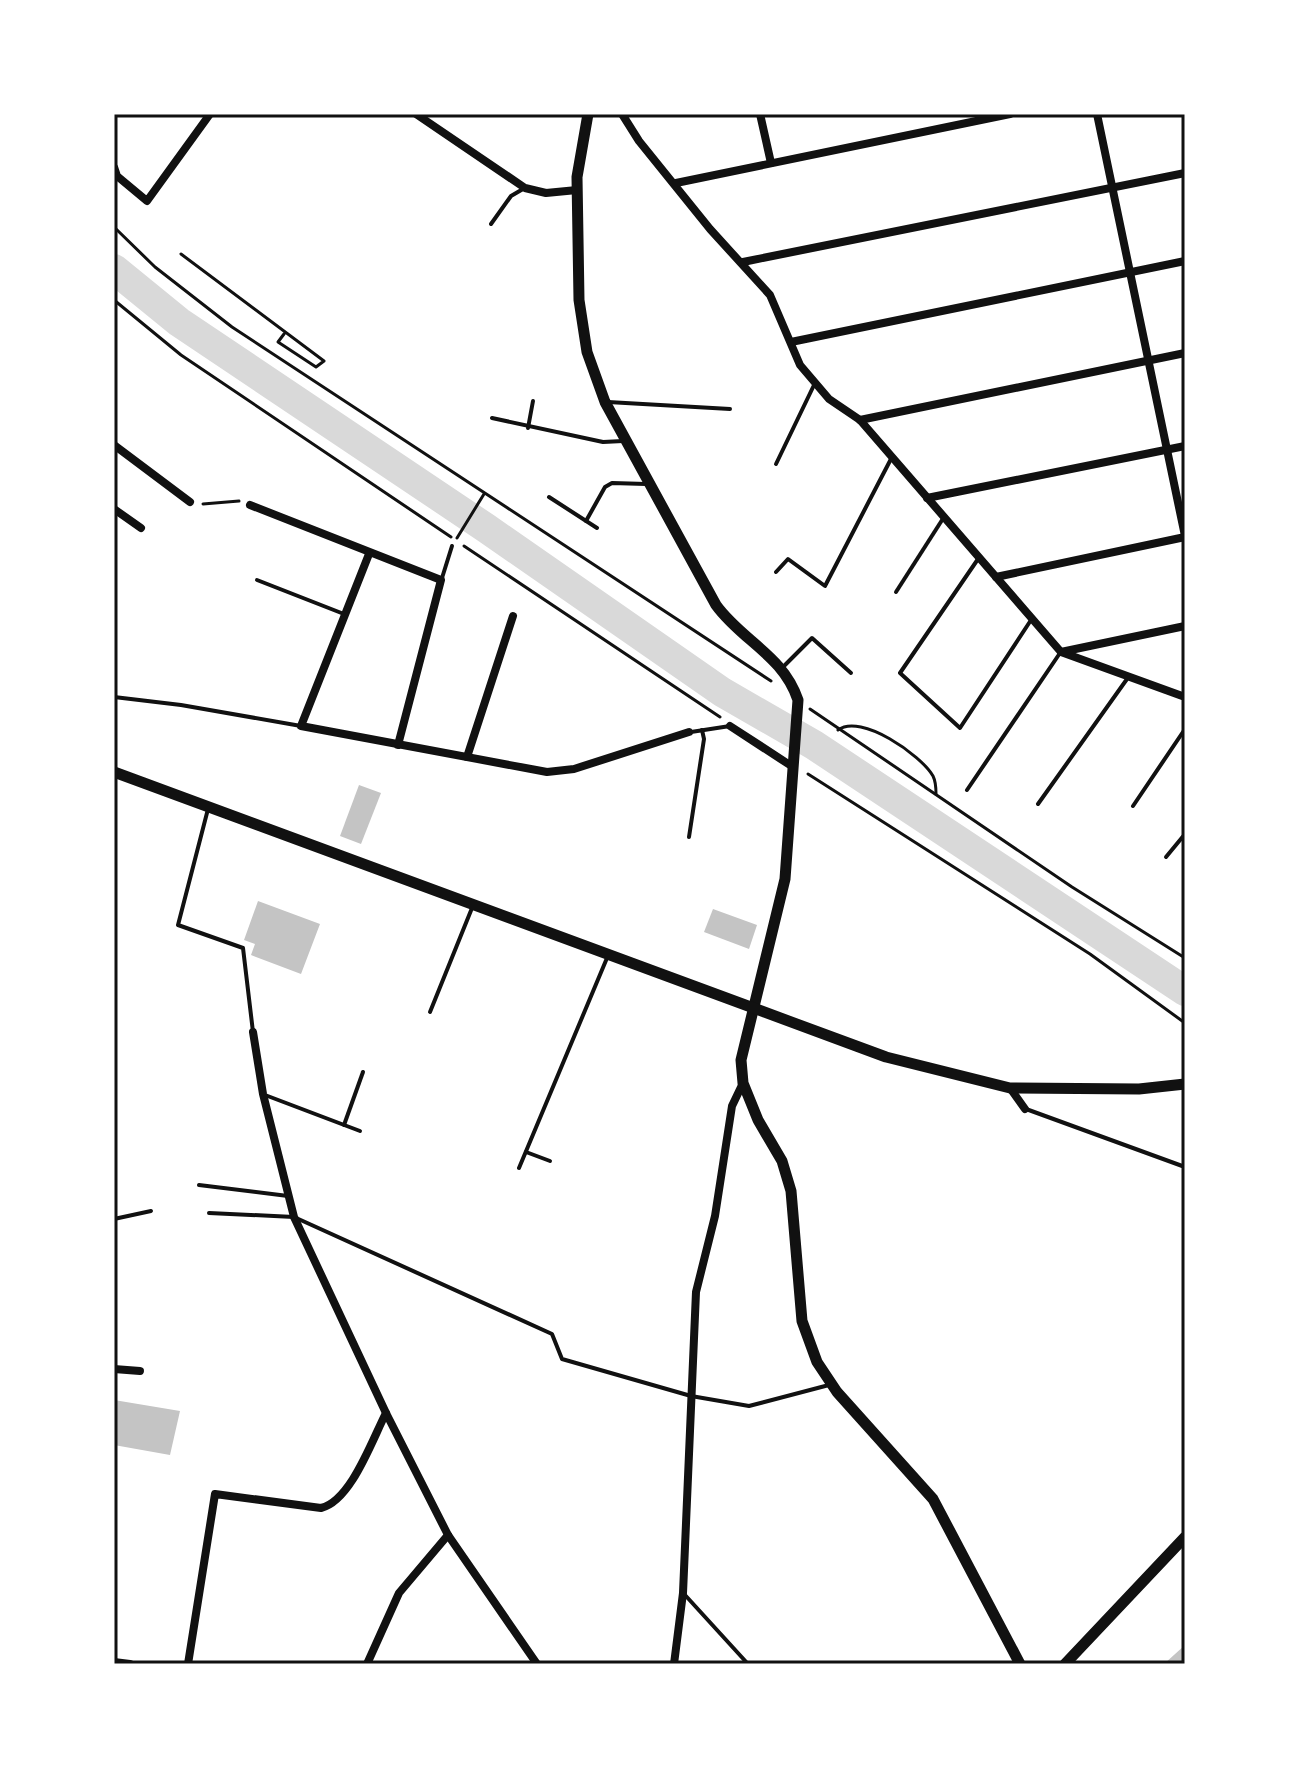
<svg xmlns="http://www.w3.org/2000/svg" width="1299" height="1778" font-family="Karla,sans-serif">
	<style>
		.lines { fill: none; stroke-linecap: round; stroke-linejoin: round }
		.river { stroke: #d9d9d9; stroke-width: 30 }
		.building { fill: #c4c4c4 }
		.path { stroke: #111; stroke-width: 3 }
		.service { stroke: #111; stroke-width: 4 }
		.minor { stroke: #111; stroke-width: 8 }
		.tertiary { stroke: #111; stroke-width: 11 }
		.neatline { fill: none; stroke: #111; stroke-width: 3 }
	</style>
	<rect width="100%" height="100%" fill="#fff"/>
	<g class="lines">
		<polyline class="river" points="114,269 179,322 486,528 722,692 814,745 1185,991"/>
	</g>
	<g class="building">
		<polygon points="359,785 381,793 361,844 340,836"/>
		<polygon points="258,901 320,924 301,974 251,955 255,944 244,940"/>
		<polygon points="713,909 757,925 749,949 704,932"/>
		<polygon points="114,1400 180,1411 170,1455 114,1445"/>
		<polygon points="1185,1645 1185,1664 1164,1664"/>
	</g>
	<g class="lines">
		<g class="path">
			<polyline points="114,227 155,267 232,327 771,681"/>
			<polyline points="181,254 324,361 316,367 278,342 284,334"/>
			<polyline points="114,300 181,355 451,537"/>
			<polyline points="203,504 239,501"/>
			<polyline points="457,538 484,494"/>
			<polyline points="464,546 720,717"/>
			<polyline points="810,709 1072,887 1185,958"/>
			<path d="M838,730C861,713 921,755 933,776C936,782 936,788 936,794"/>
			<polyline points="808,774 1090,954 1185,1023"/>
		</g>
		<g class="service">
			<polyline points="491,224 511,196 523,189"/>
			<polyline points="608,402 730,409"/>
			<polyline points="492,418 603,442 623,441"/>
			<polyline points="528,428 533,401"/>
			<polyline points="776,464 815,383"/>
			<polyline points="549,497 597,528"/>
			<polyline points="586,521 605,487 612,483 646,484"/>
			<polyline points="978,559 900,673 960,728 1031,620"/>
			<polyline points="776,572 788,559 825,586 892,457"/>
			<polyline points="442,578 452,546"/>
			<polyline points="257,580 344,614"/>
			<polyline points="896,592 944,517"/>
			<polyline points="783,667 812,638 851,673"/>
			<polyline points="114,697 181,705 301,726"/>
			<polyline points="691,732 730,726"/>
			<polyline points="967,790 1060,653"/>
			<polyline points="1038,804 1127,679"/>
			<polyline points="1133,806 1185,729"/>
			<polyline points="208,809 178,925 243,948 253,1032"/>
			<polyline points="689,837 704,739 702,730"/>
			<polyline points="1166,857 1185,834"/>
			<polyline points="430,1012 472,908"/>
			<polyline points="265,1095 360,1131"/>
			<polyline points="1026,1109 1185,1167"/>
			<polyline points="344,1125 363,1072"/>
			<polyline points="526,1152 550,1161"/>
			<polyline points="519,1168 607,958"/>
			<polyline points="199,1185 288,1196"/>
			<polyline points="209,1213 294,1217 552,1334 562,1359 691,1396 749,1406 829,1385"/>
			<polyline points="114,1219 151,1211"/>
			<polyline points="685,1595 748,1664"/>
		</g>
		<g class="minor">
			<polyline points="416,114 525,188 546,193 577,190"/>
			<polyline points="622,114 639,141 710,229 770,295 800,365 829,399 860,420 1061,652 1185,697"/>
			<polyline points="760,114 771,163"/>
			<polyline points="1097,114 1185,536"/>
			<polyline points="114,167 117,176 147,201 210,114"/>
			<polyline points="676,183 1010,114"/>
			<polyline points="743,262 1185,173"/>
			<polyline points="791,342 1185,261"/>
			<polyline points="860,420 1185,353"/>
			<polyline points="114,445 190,502"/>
			<polyline points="927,498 1185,446"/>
			<polyline points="250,505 441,580 398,745"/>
			<polyline points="114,509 141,528"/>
			<polyline points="369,554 301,726 547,772 574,769 689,732"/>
			<polyline points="996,577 1185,537"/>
			<polyline points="1061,652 1185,626"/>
			<polyline points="730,726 793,767"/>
			<polyline points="467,757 513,616"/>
			<polyline points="253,1032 263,1094 294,1217 386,1413 448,1535 537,1664"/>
			<polyline points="1010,1088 1025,1109"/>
			<polyline points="114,1369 140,1371"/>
			<polyline points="114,1662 130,1664"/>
			<path d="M188,1664L215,1494L321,1508C351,1501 372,1440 386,1413"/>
			<polyline points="367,1664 399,1593 448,1535"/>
			<polyline points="674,1664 683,1593 696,1292 715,1216 732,1106 743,1083"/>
		</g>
		<g class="tertiary">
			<path d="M588,114L577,177L579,300L587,352L605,402L716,605C742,641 783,655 798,700L785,879L741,1060L743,1083L758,1120L782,1161L791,1191L802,1321L817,1362L837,1392L933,1499L1020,1664"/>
			<polyline points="114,772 886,1057 1010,1088 1139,1089 1185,1084"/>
			<polyline points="1065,1664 1185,1537"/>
		</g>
	</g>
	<rect width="1299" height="1778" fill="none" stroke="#ffffff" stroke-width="232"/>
	<rect x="116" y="116" width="1067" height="1546" class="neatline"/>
</svg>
